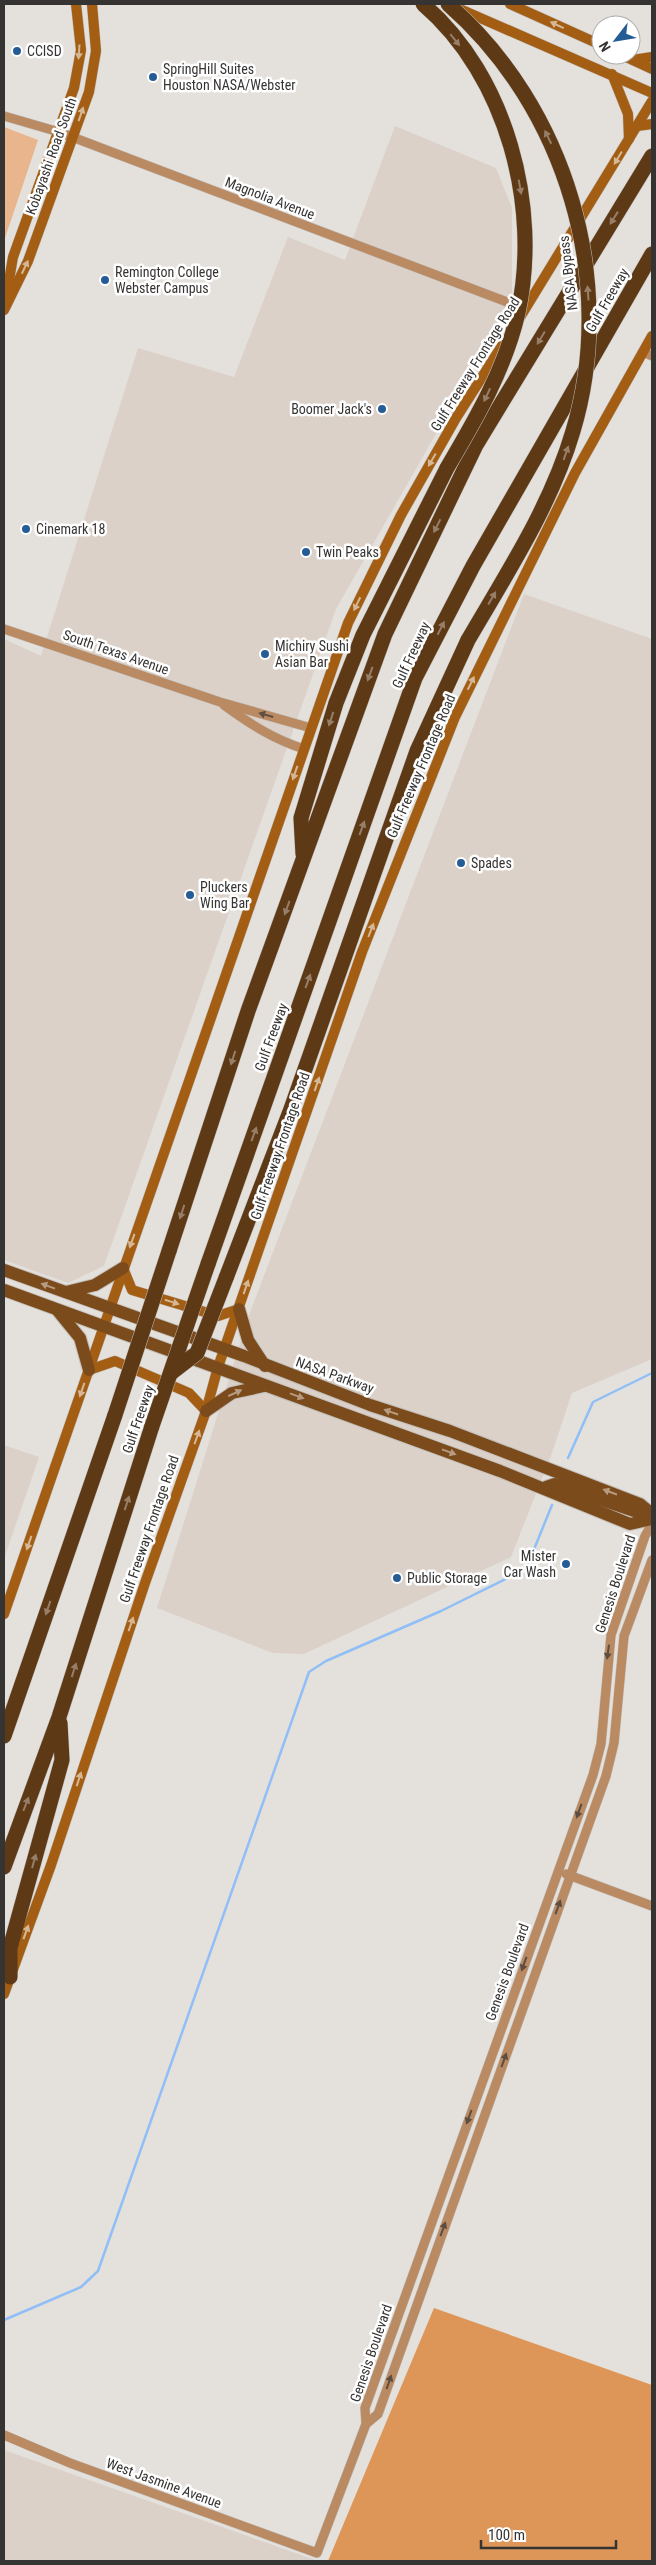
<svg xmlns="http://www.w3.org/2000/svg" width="656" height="2565" font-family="'Roboto Condensed',sans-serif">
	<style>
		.built { fill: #dbd1c9 }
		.green { fill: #e8b58c }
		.forest { fill: #dd9657 }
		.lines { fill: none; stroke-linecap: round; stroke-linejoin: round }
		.stream { stroke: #8fbff6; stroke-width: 2.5 }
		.street-casing { stroke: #c1beba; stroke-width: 10 }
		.secondary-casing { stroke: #c1beba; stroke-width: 11 }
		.primary-casing { stroke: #c1beba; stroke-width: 14 }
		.highway-casing { stroke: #c1beba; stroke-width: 16 }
		.street { stroke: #ba8a62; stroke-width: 9 }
		.secondary { stroke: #a35e14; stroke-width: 10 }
		.primary { stroke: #7c4b1b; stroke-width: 12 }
		.highway { stroke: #5e3916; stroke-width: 15 }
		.highway-bridge-casing { stroke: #c1beba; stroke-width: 16; stroke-linecap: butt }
		.highway-bridge { stroke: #5e3916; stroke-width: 15 }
		.oneway { fill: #d6b795 }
		.oneway2 { fill: #967e68 }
		.oneway3 { fill: #5e4e41 }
		.oneway4 { fill: #b79c82 }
		.poi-dot { fill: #265c95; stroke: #fff; stroke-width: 2 }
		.labels { text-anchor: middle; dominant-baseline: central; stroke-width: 5; stroke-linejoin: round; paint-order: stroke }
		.poi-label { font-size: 14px; fill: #363433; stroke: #fff; text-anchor: start }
		.street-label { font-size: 14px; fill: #363433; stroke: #fff }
	</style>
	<rect width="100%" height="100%" fill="#e4e0dc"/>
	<g class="built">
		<polygon points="395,126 496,168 512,208 512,292 494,332 336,609 104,1266 68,1283 4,1260 4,639 41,656 138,348 234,377 288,237 345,260"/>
		<polygon points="524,594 652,639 652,1359 572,1393 552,1453 511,1557 304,1654 273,1653 157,1608 249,1315"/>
		<polygon points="4,1445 39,1457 4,1559"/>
		<polygon points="4,2450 318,2561 4,2561"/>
	</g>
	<polygon class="green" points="4,127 38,140 4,241"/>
	<polygon class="forest" points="434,2308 652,2385 652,2561 328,2561"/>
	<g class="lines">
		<g class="stream">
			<polyline points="568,1458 593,1402 652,1373"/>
			<polyline points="4,2320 81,2287 98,2271 309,1672 326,1661 441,1611 526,1569 552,1505"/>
		</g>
		<defs>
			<g id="street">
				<polyline points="4,116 59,132 523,308"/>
				<polyline points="643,352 652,356"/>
				<polyline points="4,629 220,702 311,728"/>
				<path d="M224,705C250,724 273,739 304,749"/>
				<polyline points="566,1874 652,1906"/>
				<polyline points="366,2424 378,2414 606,1776 614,1743 624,1636 652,1560"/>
				<polyline points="4,2435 70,2463 317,2553 366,2424 365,2408 593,1775 601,1744 611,1635 645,1536 652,1524"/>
			</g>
			<g id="secondary">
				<polyline points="510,4 601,45"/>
				<polyline points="453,6 652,93"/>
				<polyline points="622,55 652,69"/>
				<polyline points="633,60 652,57"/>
				<polyline points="612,74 628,114 629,139"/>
				<polyline points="637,126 652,124"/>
				<polyline points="6,298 13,257 74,88 81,50 76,4"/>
				<polyline points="4,310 28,261 89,92 96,51 92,4"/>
				<polyline points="519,319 652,101"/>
				<polyline points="123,1268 132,1290 218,1316 239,1309"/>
				<polyline points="89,1370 115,1361 189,1393 206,1411"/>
				<polyline points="4,1614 348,623 401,515 456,418 505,341"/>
				<polyline points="4,1994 51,1865 145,1583 206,1411 218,1367 362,952 455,717 575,473 652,336"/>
			</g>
			<g id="primary">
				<polyline points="4,1270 244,1356 370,1405 450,1431 640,1504 652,1514"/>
				<polyline points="4,1290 500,1471 630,1524 652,1519"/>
				<polyline points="66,1292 95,1285 123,1268"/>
				<polyline points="239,1309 248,1340 265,1366"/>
				<polyline points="58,1311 80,1338 89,1370"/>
				<polyline points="206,1411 232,1393 264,1386"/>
				<polyline points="546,1487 555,1484 652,1517"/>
			</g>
			<g id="highway">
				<polyline points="303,854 301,818 336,703 363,635 447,468"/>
				<polyline points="169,1251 248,1011 385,634 476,445 652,156"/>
				<polyline points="208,1264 415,678 473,566 652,254"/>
				<polyline points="226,1278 291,1109 417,751 468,640"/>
				<polyline points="4,1736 115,1415"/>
				<polyline points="4,1867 59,1717 152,1426"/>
				<polyline points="10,1977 10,1948 62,1760 60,1723"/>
			</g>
		</defs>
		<use href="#street" class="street-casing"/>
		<use href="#secondary" class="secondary-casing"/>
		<use href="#primary" class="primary-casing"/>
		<use href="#highway" class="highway-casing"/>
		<use href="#street" class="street"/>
		<use href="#secondary" class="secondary"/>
		<use href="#primary" class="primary"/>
		<use href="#highway" class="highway"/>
		<defs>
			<g id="highway-bridge">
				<path d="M423,4C507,76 541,207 518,313C505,369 476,419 447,468"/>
				<path d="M448,4C566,107 618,281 573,431C551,506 507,573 468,640"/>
				<polyline points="171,1373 197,1353 226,1278"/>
				<polyline points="115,1415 169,1251"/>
				<polyline points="152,1426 208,1264"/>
			</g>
		</defs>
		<use href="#highway-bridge" class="highway-bridge-casing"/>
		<use href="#highway-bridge" class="highway-bridge"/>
	</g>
	<defs><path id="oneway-solid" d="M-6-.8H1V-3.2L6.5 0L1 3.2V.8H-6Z" transform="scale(1.25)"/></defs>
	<g class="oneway">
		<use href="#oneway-solid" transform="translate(557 25) rotate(-155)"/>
		<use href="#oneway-solid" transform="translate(79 52) rotate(94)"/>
		<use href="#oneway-solid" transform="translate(81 114) rotate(-71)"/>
		<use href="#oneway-solid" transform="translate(618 158) rotate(121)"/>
		<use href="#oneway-solid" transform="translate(25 267) rotate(-65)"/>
		<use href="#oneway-solid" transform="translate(432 460) rotate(120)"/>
		<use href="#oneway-solid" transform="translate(357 604) rotate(116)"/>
		<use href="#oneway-solid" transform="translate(471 683) rotate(-64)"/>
		<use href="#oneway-solid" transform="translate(295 773) rotate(109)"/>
		<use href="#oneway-solid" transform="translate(371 930) rotate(-69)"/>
		<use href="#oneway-solid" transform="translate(317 1084) rotate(-71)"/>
		<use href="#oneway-solid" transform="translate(132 1241) rotate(110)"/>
		<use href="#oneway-solid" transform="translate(246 1287) rotate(-71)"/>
		<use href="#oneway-solid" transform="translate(172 1302) rotate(17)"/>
		<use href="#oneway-solid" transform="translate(82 1390) rotate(109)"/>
		<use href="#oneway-solid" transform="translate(197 1437) rotate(-70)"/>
		<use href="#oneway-solid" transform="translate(29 1543) rotate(109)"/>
		<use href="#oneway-solid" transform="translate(131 1624) rotate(-71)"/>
		<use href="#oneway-solid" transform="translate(79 1779) rotate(-72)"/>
		<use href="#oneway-solid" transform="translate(26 1932) rotate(-70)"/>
	</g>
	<g class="oneway2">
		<use href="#oneway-solid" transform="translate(455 40) rotate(51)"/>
		<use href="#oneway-solid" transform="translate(548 137) rotate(-116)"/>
		<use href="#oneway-solid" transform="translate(520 187) rotate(80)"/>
		<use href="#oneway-solid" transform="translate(614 218) rotate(122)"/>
		<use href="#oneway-solid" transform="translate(588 293) rotate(-94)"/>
		<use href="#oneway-solid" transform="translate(541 338) rotate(121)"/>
		<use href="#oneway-solid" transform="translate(487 395) rotate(115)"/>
		<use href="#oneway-solid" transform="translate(566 453) rotate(-71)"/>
		<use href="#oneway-solid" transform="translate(437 526) rotate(117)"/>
		<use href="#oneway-solid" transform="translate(492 598) rotate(-60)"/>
		<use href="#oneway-solid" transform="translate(441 628) rotate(-63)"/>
		<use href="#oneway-solid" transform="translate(370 674) rotate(110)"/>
		<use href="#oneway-solid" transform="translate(331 719) rotate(108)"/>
		<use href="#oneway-solid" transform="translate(362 828) rotate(-70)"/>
		<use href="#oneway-solid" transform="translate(287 908) rotate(110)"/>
		<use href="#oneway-solid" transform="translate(308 981) rotate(-70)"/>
		<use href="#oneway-solid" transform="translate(233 1058) rotate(108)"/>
		<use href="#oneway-solid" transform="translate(254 1134) rotate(-70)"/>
		<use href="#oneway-solid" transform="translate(182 1212) rotate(108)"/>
		<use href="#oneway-solid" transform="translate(127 1503) rotate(-72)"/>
		<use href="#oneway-solid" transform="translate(48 1608) rotate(109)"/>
		<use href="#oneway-solid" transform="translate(74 1670) rotate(-72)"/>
		<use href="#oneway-solid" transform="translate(26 1804) rotate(-69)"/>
		<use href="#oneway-solid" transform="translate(34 1861) rotate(-75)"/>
	</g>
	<g class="oneway3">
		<use href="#oneway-solid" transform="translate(266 715) rotate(-164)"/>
		<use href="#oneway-solid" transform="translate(608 1652) rotate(98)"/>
		<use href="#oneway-solid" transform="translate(579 1811) rotate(110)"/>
		<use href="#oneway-solid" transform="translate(558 1907) rotate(-70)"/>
		<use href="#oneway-solid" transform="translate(524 1964) rotate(110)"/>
		<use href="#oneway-solid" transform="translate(504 2060) rotate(-70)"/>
		<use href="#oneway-solid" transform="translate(469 2117) rotate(110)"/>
		<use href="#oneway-solid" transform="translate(443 2229) rotate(-70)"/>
		<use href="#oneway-solid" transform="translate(389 2382) rotate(-71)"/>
	</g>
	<g class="oneway4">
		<use href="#oneway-solid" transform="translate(48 1286) rotate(-160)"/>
		<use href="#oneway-solid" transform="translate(235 1393) rotate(-25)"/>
		<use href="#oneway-solid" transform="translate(297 1396) rotate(20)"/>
		<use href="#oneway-solid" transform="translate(391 1412) rotate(-161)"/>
		<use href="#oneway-solid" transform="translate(449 1452) rotate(20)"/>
		<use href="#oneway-solid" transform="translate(610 1492) rotate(-159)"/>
	</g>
	<g class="poi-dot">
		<circle cx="17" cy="51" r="5"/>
		<circle cx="153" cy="77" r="5"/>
		<circle cx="105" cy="280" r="5"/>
		<circle cx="382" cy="409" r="5"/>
		<circle cx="26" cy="529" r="5"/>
		<circle cx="306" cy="552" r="5"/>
		<circle cx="265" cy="654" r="5"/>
		<circle cx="461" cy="863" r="5"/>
		<circle cx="190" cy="895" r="5"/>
		<circle cx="566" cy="1564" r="5"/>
		<circle cx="397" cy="1578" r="5"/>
	</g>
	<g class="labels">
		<g class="poi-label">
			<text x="27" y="51">CCISD</text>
			<text x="163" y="69">SpringHill Suites<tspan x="163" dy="16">Houston NASA/Webster</tspan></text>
			<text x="115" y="272">Remington College<tspan x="115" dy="16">Webster Campus</tspan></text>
			<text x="372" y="409" text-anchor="end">Boomer Jack's</text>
			<text x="36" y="529">Cinemark 18</text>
			<text x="316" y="552">Twin Peaks</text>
			<text x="275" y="646">Michiry Sushi<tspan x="275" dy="16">Asian Bar</tspan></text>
			<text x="471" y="863">Spades</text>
			<text x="200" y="887">Pluckers<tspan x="200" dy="16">Wing Bar</tspan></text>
			<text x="556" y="1556" text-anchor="end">Mister<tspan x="556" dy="16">Car Wash</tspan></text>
			<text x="407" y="1578">Public Storage</text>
		</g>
		<g class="street-label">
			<text transform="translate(51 156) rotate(-70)">Kobayashi Road South</text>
			<text transform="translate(270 198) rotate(21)">Magnolia Avenue</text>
			<text transform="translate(568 273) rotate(-97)">NASA Bypass</text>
			<text transform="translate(607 300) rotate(-60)">Gulf Freeway</text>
			<text transform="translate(475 364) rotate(-58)">Gulf Freeway Frontage Road</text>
			<text transform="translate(116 652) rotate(19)">South Texas Avenue</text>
			<text transform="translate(411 655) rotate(-65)">Gulf Freeway</text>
			<text transform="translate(421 766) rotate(-67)">Gulf Freeway Frontage Road</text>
			<text transform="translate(271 1037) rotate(-70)">Gulf Freeway</text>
			<text transform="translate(280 1146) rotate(-71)">Gulf Freeway Frontage Road</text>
			<text transform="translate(335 1375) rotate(20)">NASA Parkway</text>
			<text transform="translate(138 1419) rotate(-71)">Gulf Freeway</text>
			<text transform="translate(149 1529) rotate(-71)">Gulf Freeway Frontage Road</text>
			<text transform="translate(615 1584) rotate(-72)">Genesis Boulevard</text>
			<text transform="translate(507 1972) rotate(-70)">Genesis Boulevard</text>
			<text transform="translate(371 2353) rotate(-71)">Genesis Boulevard</text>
			<text transform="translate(164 2483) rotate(20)">West Jasmine Avenue</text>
		</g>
	</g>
	<rect width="656" height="2565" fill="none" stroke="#363433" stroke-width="10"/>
	<g transform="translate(616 40) rotate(239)"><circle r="24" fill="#ffffff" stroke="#afaead"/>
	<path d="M0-4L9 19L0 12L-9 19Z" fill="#265c95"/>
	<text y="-8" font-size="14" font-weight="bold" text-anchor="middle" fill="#363433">N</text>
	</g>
	<path d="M481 2540v8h135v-8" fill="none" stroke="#363433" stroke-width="2.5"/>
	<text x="488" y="2540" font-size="15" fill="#363433" stroke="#ffffff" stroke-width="4" paint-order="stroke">100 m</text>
</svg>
